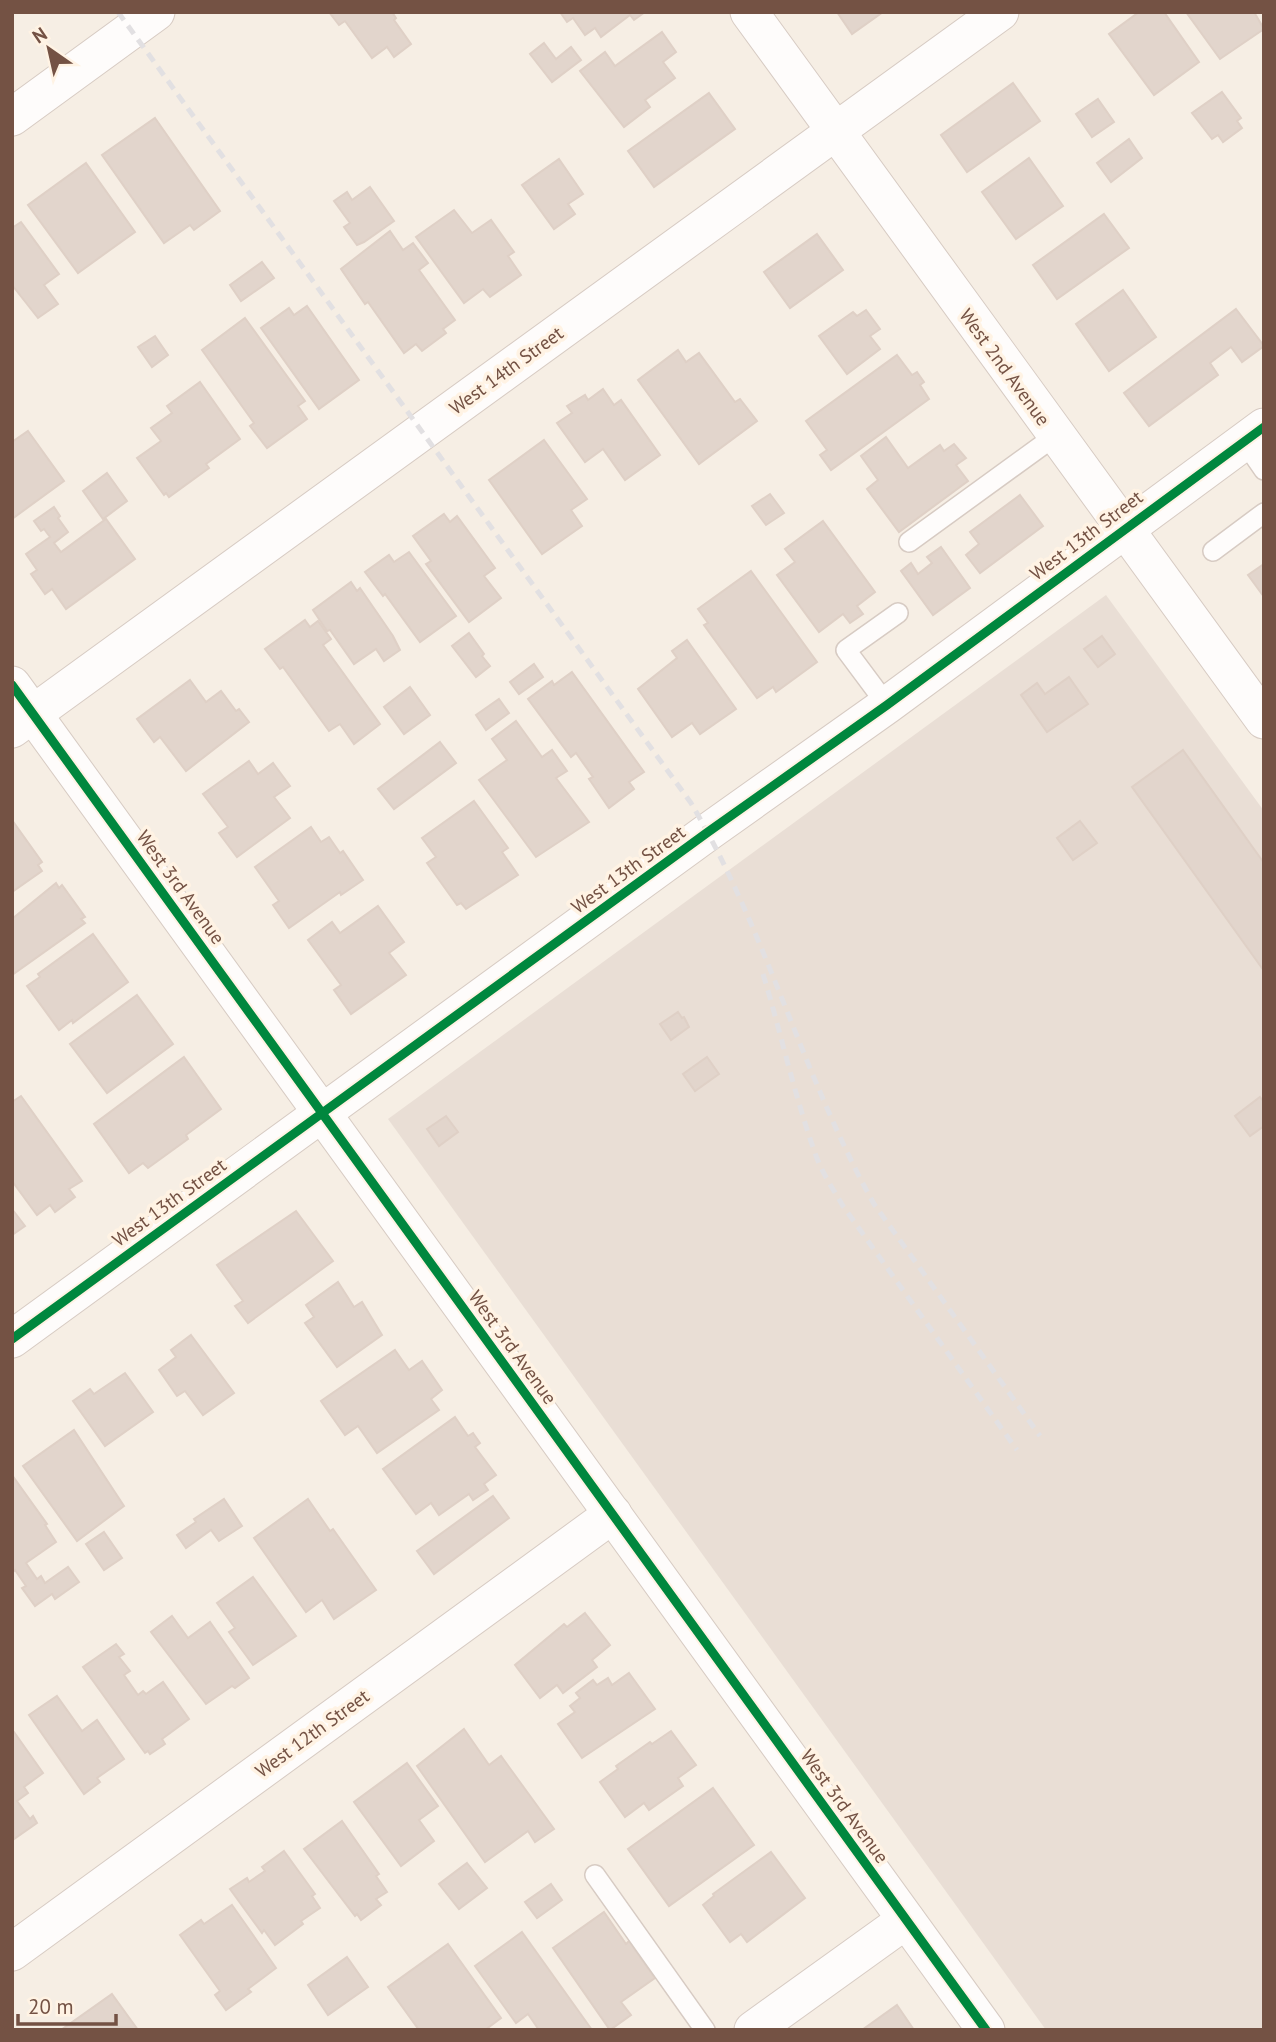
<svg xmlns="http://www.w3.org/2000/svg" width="1276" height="2042" font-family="'PT Sans',sans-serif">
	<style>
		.industrial { fill: #e9ded5 }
		.building { fill: #e2d5cc; stroke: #dfd0c6; stroke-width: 2 }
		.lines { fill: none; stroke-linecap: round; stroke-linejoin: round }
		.service-casing { stroke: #d7cbc3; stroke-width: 22 }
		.minor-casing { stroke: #d7cbc3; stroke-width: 39 }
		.service { stroke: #fefcfb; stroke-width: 19 }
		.minor { stroke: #fefcfb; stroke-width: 37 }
		.rail { stroke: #e2e0e2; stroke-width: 5; stroke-dasharray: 10 7; stroke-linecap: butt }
		.cycleway-casing { stroke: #fff3e4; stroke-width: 13 }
		.cycleway { stroke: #00873e; stroke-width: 9 }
		.labels { text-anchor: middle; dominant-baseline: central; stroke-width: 7; stroke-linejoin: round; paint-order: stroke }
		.street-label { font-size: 19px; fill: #745244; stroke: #fff3e4 }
	</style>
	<rect width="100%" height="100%" fill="#f6eee4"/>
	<polygon class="industrial" points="1106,595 1264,811 1264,2030 1046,2030 388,1119"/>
	<g class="building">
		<polygon points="329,12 392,12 396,18 394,20 411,44 394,57 387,47 372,58 345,21 339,25"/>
		<polygon points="560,12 645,12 634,20 630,15 601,37 595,28 585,35 573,18 567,22"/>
		<polygon points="837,12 883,12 852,34"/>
		<polygon points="1139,12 1164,12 1199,62 1154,95 1109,34"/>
		<polygon points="1186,12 1254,12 1264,29 1220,59"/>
		<polygon points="662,32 676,52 663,62 675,78 645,100 650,107 624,127 580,71 605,52 615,66"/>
		<polygon points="544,43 556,59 571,47 581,60 552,82 530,54"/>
		<polygon points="1013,83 1040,121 967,172 941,135"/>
		<polygon points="1222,92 1241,118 1237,121 1242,128 1223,142 1218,135 1212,139 1192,113"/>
		<polygon points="709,93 735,129 654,187 628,151"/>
		<polygon points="1098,99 1114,122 1092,137 1076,114"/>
		<polygon points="155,118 220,211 194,230 190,225 164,243 102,155"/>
		<polygon points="1129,139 1142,158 1111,182 1097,163"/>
		<polygon points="1029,158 1063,206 1016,239 982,192"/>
		<polygon points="559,159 583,194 568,204 575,214 554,229 522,185"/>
		<polygon points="86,163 135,232 78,273 28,205"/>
		<polygon points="370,187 394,221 364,242 357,245 344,227 350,223 334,201 347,192 352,200"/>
		<polygon points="454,210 472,233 491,220 514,252 508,256 521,275 490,297 483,289 464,303 416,237"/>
		<polygon points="1104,214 1129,248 1057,299 1033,265"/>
		<polygon points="21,222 59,274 44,285 58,304 38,318 12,285 12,228"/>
		<polygon points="390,231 403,250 413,243 428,263 419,270 455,320 443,329 446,333 422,351 416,344 404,353 368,302 365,304 341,269"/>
		<polygon points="817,234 843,270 790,308 764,272"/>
		<polygon points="262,262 274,278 241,301 230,285"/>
		<polygon points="1123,290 1156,337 1109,371 1076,324"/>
		<polygon points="307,306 359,380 319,409 261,328 289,308 294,315"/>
		<polygon points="1236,309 1264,346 1242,362 1231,347 1210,363 1218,375 1149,426 1124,393"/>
		<polygon points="866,310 880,329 870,336 880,349 847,374 819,336 853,312 857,316"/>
		<polygon points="245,318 305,401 298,406 307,419 267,448 250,426 254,423 202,350"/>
		<polygon points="155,336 168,355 152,367 138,347"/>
		<polygon points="678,350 686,362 699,353 735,402 740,399 757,421 699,464 638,380"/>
		<polygon points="897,355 912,375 917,372 924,382 920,385 929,399 831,470 820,455 827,450 806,421"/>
		<polygon points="200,382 240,439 206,464 209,468 169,497 166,493 164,495 137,458 161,441 151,428 172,413 167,406"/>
		<polygon points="603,389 614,405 621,400 660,455 625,480 603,449 585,462 557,423 572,413 567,406 585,395 588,400"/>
		<polygon points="28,431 64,481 12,519 12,442"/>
		<polygon points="886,437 908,468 940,445 944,451 954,444 966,458 956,465 968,481 899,532 867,489 878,480 861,456"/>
		<polygon points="544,440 587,499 571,510 582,526 542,554 489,480"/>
		<polygon points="107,473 127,501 103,519 83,491"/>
		<polygon points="770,494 784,513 766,525 752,506"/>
		<polygon points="1020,495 1043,526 980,573 966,555 979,544 970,532"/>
		<polygon points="54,507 60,516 58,518 68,532 54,543 61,552 106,519 135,559 66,609 52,589 45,594 31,574 37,570 26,554 50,537 44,529 41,531 34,521"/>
		<polygon points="444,514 450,522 457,516 495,568 484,576 501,598 469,622 426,564 431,561 413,536"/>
		<polygon points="823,521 875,592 857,606 863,614 850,623 843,614 819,632 777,575 795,562 785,549"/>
		<polygon points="941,547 970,588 933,615 901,571 911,563 918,574 932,563 927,557"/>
		<polygon points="409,552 456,616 420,642 385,594 383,596 365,572 389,555 394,562"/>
		<polygon points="1264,564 1264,597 1248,575"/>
		<polygon points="751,571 817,662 776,692 773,687 757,698 704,625 708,623 698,609"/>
		<polygon points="351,582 357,591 360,588 393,636 400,650 384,661 376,649 354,664 330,630 327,631 313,610"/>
		<polygon points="305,620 310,627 318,621 331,639 323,645 380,724 354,744 340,724 329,731 283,667 280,669 265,649"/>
		<polygon points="469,633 484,654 482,656 490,666 476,677 452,646"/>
		<polygon points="1102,636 1115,654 1098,667 1084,649"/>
		<polygon points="687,640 736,709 700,734 692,723 672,737 638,689 677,658 672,651"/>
		<polygon points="534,664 543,677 519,694 510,682"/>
		<polygon points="572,672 644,772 629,782 634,789 609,808 589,779 593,777 576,753 571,757 528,699 552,681 554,685"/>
		<polygon points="1069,677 1088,704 1047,732 1021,695 1037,683 1045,694"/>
		<polygon points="190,680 206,702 221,691 236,711 239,709 249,722 186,771 160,737 154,742 137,719"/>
		<polygon points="410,687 430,715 404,734 384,707"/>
		<polygon points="499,699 509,713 486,730 476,715"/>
		<polygon points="516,721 542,757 552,750 567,771 556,778 589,822 536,857 479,780 507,760 492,739"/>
		<polygon points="440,742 456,763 394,809 378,789"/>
		<polygon points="1183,750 1264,863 1264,971 1132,787"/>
		<polygon points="249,761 258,774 273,763 290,786 274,797 290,818 237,857 219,833 228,827 203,794"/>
		<polygon points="474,801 508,848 502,852 518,875 466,909 461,903 457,905 427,863 436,857 422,838"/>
		<polygon points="12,820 42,862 38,865 42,871 12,892"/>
		<polygon points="1080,821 1097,843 1073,860 1057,838"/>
		<polygon points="311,827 321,842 329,837 340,853 343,851 363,880 341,895 340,892 289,928 273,905 279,901 255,867"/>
		<polygon points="56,883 59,888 62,885 85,917 81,919 85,923 12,975 12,919"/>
		<polygon points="378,906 404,942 389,953 406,975 351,1014 334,990 341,985 308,940 332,922 340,933"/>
		<polygon points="93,934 128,982 73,1023 72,1020 59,1030 27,986 40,977 38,974"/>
		<polygon points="137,995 173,1044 107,1093 70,1044"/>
		<polygon points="678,1012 682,1018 684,1017 689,1027 671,1040 660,1024"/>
		<polygon points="184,1057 221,1109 186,1135 188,1139 148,1168 143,1163 129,1173 94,1124"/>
		<polygon points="707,1057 719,1074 695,1091 683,1074"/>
		<polygon points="21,1096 82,1181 69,1189 75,1197 55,1212 50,1205 37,1215 12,1181 12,1102"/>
		<polygon points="1260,1097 1264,1102 1264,1126 1250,1136 1235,1116"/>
		<polygon points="446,1116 458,1132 439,1146 427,1129"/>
		<polygon points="12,1209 25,1226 12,1235"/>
		<polygon points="296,1211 333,1261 248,1323 235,1306 243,1301 217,1265"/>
		<polygon points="338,1282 354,1307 362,1302 382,1335 337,1367 305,1323 314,1317 306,1305"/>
		<polygon points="191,1335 234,1393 203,1415 185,1391 177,1396 159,1370 176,1357 171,1350"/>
		<polygon points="395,1350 409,1370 422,1361 442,1390 431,1399 439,1410 377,1453 358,1426 345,1435 321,1401"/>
		<polygon points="125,1373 153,1412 105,1446 73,1401 90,1389 94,1394"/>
		<polygon points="455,1417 468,1436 473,1433 480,1443 475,1447 496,1475 484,1484 488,1490 473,1500 469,1494 439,1515 431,1503 416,1514 383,1469"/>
		<polygon points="74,1430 124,1506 77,1541 23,1466"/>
		<polygon points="12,1475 47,1524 45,1525 56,1542 26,1563 37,1579 41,1576 45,1583 68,1567 79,1582 55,1599 52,1594 35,1606 22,1588 26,1586 15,1570 12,1573"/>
		<polygon points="493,1496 509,1518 434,1574 417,1551"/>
		<polygon points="224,1499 242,1526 219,1541 211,1530 186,1548 177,1535 196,1522 194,1519"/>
		<polygon points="308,1499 330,1531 333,1529 376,1590 334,1619 322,1600 306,1612 254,1538"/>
		<polygon points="104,1532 122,1558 104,1570 86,1544"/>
		<polygon points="253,1577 296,1636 253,1665 229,1632 235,1628 217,1603"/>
		<polygon points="585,1613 610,1645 592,1660 597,1667 563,1693 557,1685 540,1698 515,1665 564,1624 567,1627"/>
		<polygon points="172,1616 188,1638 210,1622 249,1678 235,1688 232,1686 206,1704 151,1632"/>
		<polygon points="116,1644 124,1654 119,1657 130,1671 124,1675 138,1695 143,1691 146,1694 163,1682 189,1719 162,1739 165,1744 150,1754 148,1751 145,1753 83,1667"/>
		<polygon points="629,1673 655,1709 582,1758 558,1724 575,1712 570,1706 580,1698 576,1693 593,1680 597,1685 608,1678 612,1685"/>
		<polygon points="57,1696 82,1731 97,1720 124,1759 97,1778 100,1782 84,1794 29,1715"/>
		<polygon points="464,1729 489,1765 501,1756 554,1829 535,1842 528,1831 485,1862 417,1766"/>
		<polygon points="671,1731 696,1765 678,1778 683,1786 649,1810 644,1803 625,1817 600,1782 618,1769 616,1766 650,1742 652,1744"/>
		<polygon points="14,1732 43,1773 24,1787 28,1793 17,1801 30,1819 33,1816 37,1823 14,1839 12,1733"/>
		<polygon points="407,1763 438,1806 419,1820 434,1841 401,1866 354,1802"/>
		<polygon points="713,1788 754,1845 669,1906 628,1849"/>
		<polygon points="342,1821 379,1874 376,1876 387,1892 376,1899 381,1905 361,1920 357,1914 355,1916 304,1849"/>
		<polygon points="284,1851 315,1894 312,1896 320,1908 301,1921 303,1924 275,1945 264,1930 262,1933 230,1889 247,1878 249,1882 265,1871 262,1867"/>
		<polygon points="771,1852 805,1898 747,1942 741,1934 730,1942 703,1905 714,1896 713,1894"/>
		<polygon points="467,1863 487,1888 459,1909 439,1884"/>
		<polygon points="551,1884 562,1900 537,1918 525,1902"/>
		<polygon points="232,1905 276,1968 248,1989 251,1992 226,2010 215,1995 220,1991 180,1935 201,1920 204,1924"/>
		<polygon points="604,1912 626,1944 629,1941 655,1978 621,2002 631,2015 610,2030 553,1948"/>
		<polygon points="522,1932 592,2030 539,2030 528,2014 516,2023 475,1966"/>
		<polygon points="448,1944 501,2018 485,2030 419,2030 388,1987"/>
		<polygon points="347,1957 368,1987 328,2015 308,1985"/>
		<polygon points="112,1994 138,2030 61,2030"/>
		<polygon points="897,2005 914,2030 862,2030"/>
	</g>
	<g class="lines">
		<defs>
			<g id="service">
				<polyline points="1244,441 1264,470"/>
				<polyline points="909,542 1055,436"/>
				<polyline points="1213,551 1264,513"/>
				<polyline points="887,705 846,650 898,613"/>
				<polyline points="595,1875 705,2030"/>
			</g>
			<g id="minor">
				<polyline points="749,12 1264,720"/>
				<polyline points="12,117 156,12"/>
				<polyline points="12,685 986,2030"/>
				<polyline points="12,729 1000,12"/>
				<polyline points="12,1339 708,832 887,705 1264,427"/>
				<polyline points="12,1952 613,1514"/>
				<polyline points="753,2030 906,1920"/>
			</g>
		</defs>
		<use href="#service" class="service-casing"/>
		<use href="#minor" class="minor-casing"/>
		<use href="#service" class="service"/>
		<use href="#minor" class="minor"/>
		<g class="rail">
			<path d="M118,12L691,803C766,930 802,1075 874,1204L1040,1436"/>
			<path d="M763,974C781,1033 794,1094 815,1153C821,1171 833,1189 843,1206L1017,1450"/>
		</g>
		<defs>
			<g id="cycleway">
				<polyline points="12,685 986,2030"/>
				<polyline points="12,1339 708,832 887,705 1264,427"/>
			</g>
		</defs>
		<use href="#cycleway" class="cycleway-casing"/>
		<use href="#cycleway" class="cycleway"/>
	</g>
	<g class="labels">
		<g class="street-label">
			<text transform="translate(1005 367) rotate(54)">West 2nd Avenue</text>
			<text transform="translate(506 370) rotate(-36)">West 14th Street</text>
			<text transform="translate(1086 535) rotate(-37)">West 13th Street</text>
			<text transform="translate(628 869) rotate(-36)">West 13th Street</text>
			<text transform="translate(181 887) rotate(54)">West 3rd Avenue</text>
			<text transform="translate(169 1202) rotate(-36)">West 13th Street</text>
			<text transform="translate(513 1347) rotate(54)">West 3rd Avenue</text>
			<text transform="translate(312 1733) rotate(-36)">West 12th Street</text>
			<text transform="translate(845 1806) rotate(54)">West 3rd Avenue</text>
		</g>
	</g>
	<rect width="1276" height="2042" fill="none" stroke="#745244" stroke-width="28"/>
	<g transform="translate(49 49) rotate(326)" stroke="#fff3e4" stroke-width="5" paint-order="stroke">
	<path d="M0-5L12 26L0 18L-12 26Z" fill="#745244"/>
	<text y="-10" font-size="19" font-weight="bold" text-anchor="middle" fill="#745244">N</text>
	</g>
	<path d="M18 2014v10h98v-10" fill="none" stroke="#745244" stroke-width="3.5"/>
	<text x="28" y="2014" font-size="21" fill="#745244" stroke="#fff3e4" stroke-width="5" paint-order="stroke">20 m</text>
</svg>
